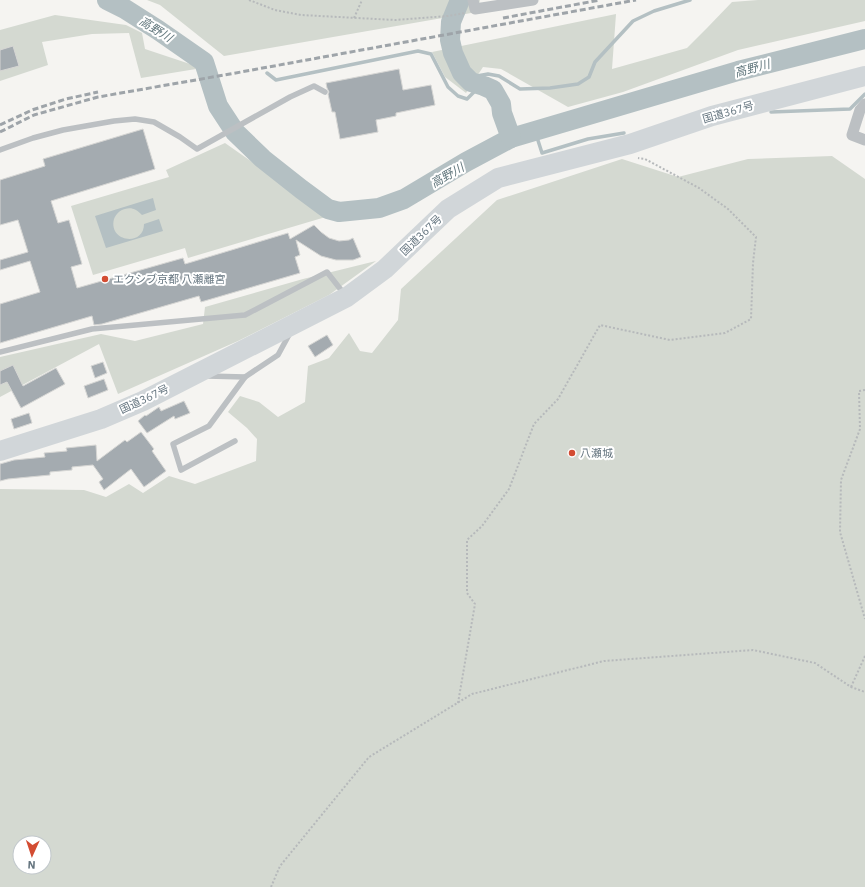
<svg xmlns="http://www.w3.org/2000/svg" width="865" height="887" font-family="'IBM Plex Sans','Noto Sans JP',sans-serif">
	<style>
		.green { fill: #d4d9d1; fill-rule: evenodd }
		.water { fill: #b4c0c3 }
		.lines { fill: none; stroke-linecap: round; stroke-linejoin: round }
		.stream { stroke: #b4c0c3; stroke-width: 3.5 }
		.river { stroke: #b4c0c3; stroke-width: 20 }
		.building { fill: #a4abb0; stroke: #d6d6d4 }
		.path { stroke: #b6b9bb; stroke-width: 2; stroke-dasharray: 2 2; stroke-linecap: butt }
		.lane { stroke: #bcc0c3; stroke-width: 5.5 }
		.street { stroke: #bcc0c3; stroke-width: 11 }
		.highway { stroke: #d1d6d9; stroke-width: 20 }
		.rail { stroke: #9ea4a9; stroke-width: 3; stroke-dasharray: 6 3; stroke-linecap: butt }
		.poi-dot { fill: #d34c32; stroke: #fff; stroke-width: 1.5 }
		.labels { text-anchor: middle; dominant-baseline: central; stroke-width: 4; stroke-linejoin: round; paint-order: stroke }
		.street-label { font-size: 11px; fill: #667680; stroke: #fff }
		.poi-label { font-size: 11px; fill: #667680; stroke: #fff; text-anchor: start }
		.water-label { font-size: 12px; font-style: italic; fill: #62777d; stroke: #fff }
	</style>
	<rect width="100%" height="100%" fill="#f5f4f1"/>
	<g class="green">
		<polygon points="147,0 480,0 477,12 224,56 160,5"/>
		<polygon points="758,0 865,0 865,21 738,50 623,92 568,107 501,69 483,67 466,93 445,77 432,52 616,14 612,69 687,48 707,28 732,2"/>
		<polygon points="55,15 126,25 142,33 145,49 196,66 196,69 141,78 129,33 92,34 42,42 48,65 0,81 0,30"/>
		<polygon points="225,143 329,216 188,258 185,248 93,275 71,206 169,177 166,170"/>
		<path d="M832,156L865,179V887H0V489L84,490L106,497L129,484L143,493L169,476L195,484L256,461L257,439L247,428L228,412L240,396L259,402L278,417L305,402L308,366L329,358L349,333L360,351L372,353L398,320L401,289L497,200L622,159L678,177L748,159ZM20,843H44V867H20Z"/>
		<polygon points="376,261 329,295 238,341 118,394 99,344 0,397 0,357 101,334 135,341 203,324 205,307 303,279"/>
	</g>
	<path class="water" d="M153,198L156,210L142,215C137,210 132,207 125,209C120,210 116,214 114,219C108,242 144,247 144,224L159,219L163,231L106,248L95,216Z"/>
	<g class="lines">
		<g class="stream">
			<polyline points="267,73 276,80 418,51 431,54 448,87 458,96 467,99 474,92 477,76 488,74 499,76 520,89 550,88 578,84 589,77 595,62 633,21 654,11 690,0"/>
			<polyline points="771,112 850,109 865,94"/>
			<polyline points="535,131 542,153 588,139 624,133"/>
		</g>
		<g class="river">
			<polyline points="107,0 125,9 158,30 204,62 218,106 235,132 263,159 301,189 328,209 339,212 379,208 404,199 466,162 511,138 738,71 865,39"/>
			<polyline points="460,0 451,22 450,40 453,53 462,73 471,82 484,86 493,90 501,104 502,113 511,138"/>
		</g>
	</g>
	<g class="building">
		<polygon points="13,46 19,66 0,71 0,50"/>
		<polygon points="399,69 403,90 431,85 435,105 396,113 396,116 376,120 378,132 340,139 335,112 332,112 328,94 329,92 327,88 326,83"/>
		<polygon points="143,129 155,169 51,201 58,223 69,220 82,264 71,267 77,288 183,258 185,264 288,233 290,239 314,225 321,232 329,238 339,241 349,240 353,238 361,257 353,260 336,260 321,256 296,240 300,255 295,257 300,273 201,302 199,296 102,324 94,325 92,316 0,343 0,304 40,292 30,261 0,270 0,260 28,252 18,220 0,225 0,180 45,166 43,159"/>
		<polygon points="327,335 333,345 315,357 308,346"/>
		<polygon points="103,362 107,373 95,378 91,366"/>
		<polygon points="13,365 23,386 56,368 65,384 21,408 7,382 0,385 0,371"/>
		<polygon points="104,379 108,390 88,398 84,386"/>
		<polygon points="184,401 190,413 175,419 174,416 147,433 138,421 145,415 146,416 159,407 161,411"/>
		<polygon points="29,413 32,423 14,429 11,419"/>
		<polygon points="141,432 154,449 152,451 166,471 144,487 131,469 104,490 99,482 103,479 93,465 72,467 72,470 50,472 50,475 8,479 0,481 0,464 14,460 45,457 44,453 67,451 66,448 96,445 97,461 125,440 127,442"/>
	</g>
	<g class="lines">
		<g class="path">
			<polyline points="249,0 275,10 301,15 395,20 448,16 465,13"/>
			<polyline points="354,18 362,0"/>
			<polyline points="865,390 859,391 860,429 841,480 840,532 865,619"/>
			<polyline points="851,687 865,656"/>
			<polyline points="458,703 475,604 467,593 467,540 482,526 509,489 534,424 558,399 600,325 670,340 725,333 751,319 753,263 756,237 728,209 699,188 645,159 638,158"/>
			<polyline points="271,887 280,866 369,757 472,694 604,661 753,650 815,663 851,687 865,692"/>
		</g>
		<g class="lane">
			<polyline points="0,150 33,138 63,130 114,121 135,119 154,122 180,137 197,149 290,97 314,86 325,92"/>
			<polyline points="0,352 92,329 245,315 327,272 345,295"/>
			<polyline points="207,376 245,377"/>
			<polyline points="235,441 181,470 173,444 209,426 245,377 278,355 290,333"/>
		</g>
		<g class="street">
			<polyline points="473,0 475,9 533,0"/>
			<polyline points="865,104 860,110 852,135 865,140"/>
		</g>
		<polyline class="highway" points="0,451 101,419 143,401 347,297 385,269 448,209 498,178 630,144 712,116 865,76"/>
		<g class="rail">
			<polyline points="503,18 600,0"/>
			<polyline points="0,125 32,110 66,99 98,92"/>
			<polyline points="0,132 34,115 98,97 230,74 636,0"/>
		</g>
	</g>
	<g class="poi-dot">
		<circle cx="105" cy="279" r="4"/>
		<circle cx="572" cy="453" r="4"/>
	</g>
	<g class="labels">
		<g class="street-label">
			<text transform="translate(728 112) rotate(-16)">国道367号</text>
			<text transform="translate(421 235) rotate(-44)">国道367号</text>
			<text transform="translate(144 399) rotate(-25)">国道367号</text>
		</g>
		<g class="poi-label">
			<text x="113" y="279">エクシブ京都 八瀬離宮</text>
			<text x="580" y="453">八瀬城</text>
		</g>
		<g class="water-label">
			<text transform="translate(156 29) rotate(32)">高野川</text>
			<text transform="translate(752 68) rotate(-15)">高野川</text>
			<text transform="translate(447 175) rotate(-30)">高野川</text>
		</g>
	</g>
	<g transform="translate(32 855) rotate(183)"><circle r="19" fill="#ffffff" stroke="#c2c8cc"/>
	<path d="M0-3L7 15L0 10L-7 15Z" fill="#d34c32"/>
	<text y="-6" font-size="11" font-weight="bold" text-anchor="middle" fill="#667680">N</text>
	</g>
</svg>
